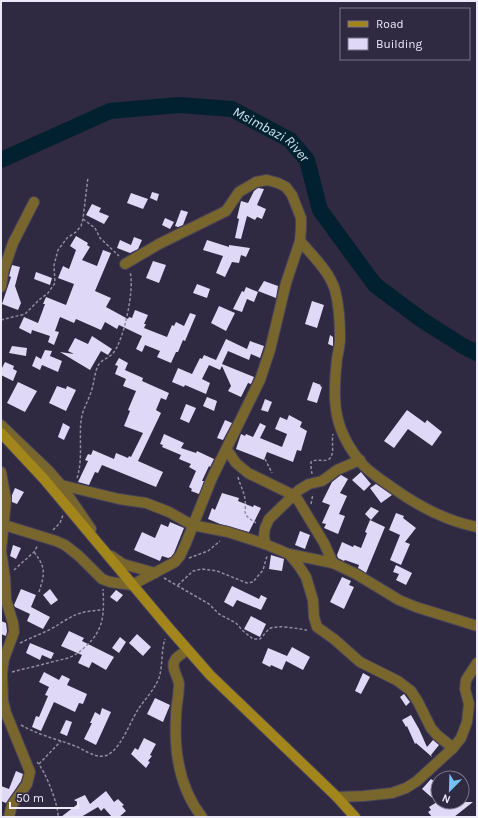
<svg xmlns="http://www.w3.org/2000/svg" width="478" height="818" font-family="Karla,sans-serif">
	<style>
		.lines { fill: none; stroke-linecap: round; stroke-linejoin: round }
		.river { stroke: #022130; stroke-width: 16 }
		.building { fill: #dfd8f7 }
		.street-casing { stroke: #49445b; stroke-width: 12 }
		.secondary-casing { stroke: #49445b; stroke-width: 12 }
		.path { stroke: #918ca0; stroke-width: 1.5; stroke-dasharray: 3 2; stroke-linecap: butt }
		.street { stroke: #78662d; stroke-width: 10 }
		.secondary { stroke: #a2851b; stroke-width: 10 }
		.labels { text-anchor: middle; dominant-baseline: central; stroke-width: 4; stroke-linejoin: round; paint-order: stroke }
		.water-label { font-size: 14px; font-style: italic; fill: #cee4f1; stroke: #2f2941 }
	</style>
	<rect width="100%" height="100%" fill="#2f2941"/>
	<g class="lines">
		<path class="river" id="s1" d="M1,160L110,111L179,105L232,109L290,140L307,160L320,210L375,285L422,320L463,346L477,353"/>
	</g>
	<g class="building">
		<polygon points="258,188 264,189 257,205 266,209 262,219 257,217 255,220 247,216 241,239 235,238 239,219 237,218 241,201 248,203 254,191"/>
		<polygon points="152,192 159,194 157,201 150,198"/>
		<polygon points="131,193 148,199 143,209 127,203"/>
		<polygon points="92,204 101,208 99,212 109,216 104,224 86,215"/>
		<polygon points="181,210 188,212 183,225 178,227 175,226"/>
		<polygon points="165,218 174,222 170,229 162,225"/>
		<polygon points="76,236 88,243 87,245 90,247 82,260 97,266 103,250 111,253 95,291 111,298 106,307 128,319 129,317 132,318 135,310 148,315 144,324 146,324 144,328 167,337 172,325 174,326 176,322 184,326 190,313 196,315 185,341 183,340 178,352 176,352 171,363 157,357 160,351 145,345 142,352 136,349 142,336 119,325 117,329 105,322 101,330 76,319 74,323 60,317 55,331 59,332 54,345 48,342 50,336 32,330 31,334 19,328 24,317 38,323 45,304 43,304 46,297 66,305 74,284 58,278 63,266 69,269 76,250 70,246"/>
		<polygon points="134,237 142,240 138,249 130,253 117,248 120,240 131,245"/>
		<polygon points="207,240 229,247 229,245 250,248 246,257 241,255 239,263 232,262 225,277 216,273 223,256 203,250"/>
		<polygon points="153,261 166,265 159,283 146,278"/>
		<polygon points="12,265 20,267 15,286 21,303 18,310 2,304 11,277 9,276"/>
		<polygon points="36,272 52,278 50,285 34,279"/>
		<polygon points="264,281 278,286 276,298 258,291"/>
		<polygon points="197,284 210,289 207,298 193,293"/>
		<polygon points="246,287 258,292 254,302 247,299 242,312 233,309 242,291 244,292"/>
		<polygon points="312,301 324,305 317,328 305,324"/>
		<polygon points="219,306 235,313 226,331 211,323"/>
		<polygon points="330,335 333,337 333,346 328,344"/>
		<polygon points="92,336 112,349 108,355 101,351 90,370 60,352 74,354 68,351 75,338 88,344"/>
		<polygon points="226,339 247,349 250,341 264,346 260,358 251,354 249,360 228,351 222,364 254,377 251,384 248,383 241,397 228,391 231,386 222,366 220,370 209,365 202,379 210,383 206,394 185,385 184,387 172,382 178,368 192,374 200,358 202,359 204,355 216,360"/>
		<polygon points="12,346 27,348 26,356 9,353"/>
		<polygon points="45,350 52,351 50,356 62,361 58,372 42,365 40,370 32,366 36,356 41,359"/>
		<polygon points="119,358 128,363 125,370 143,378 142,381 169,393 166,400 161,398 156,410 161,413 138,461 163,472 156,487 102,465 98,473 95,472 89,485 78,482 88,461 85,460 88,454 91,455 93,450 114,459 116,453 128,458 129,456 131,457 143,433 124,426 130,411 128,410 136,391 123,386 126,379 115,374 118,366 115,365"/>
		<polygon points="5,362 14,366 13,369 17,371 13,381 1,375 1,370"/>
		<polygon points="18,382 37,391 25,412 7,403"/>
		<polygon points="313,382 321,385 320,386 322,387 317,403 307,400"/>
		<polygon points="57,386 66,389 67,386 76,390 66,411 49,403"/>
		<polygon points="207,397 217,401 214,411 203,406"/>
		<polygon points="265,399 272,402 268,412 261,410"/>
		<polygon points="186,404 196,408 189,423 180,419"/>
		<polygon points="407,410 425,423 427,420 442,432 432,446 408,429 394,448 384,441"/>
		<polygon points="289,415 302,422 300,427 307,431 301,451 297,450 293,462 267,452 264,460 236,449 241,434 245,436 246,434 253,437 260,423 266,426 260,438 282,447 287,434 275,429 280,417 287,420"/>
		<polygon points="225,420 232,423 223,440 217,438"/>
		<polygon points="63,423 70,427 64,440 58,437"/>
		<polygon points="164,434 184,443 181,448 196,453 197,451 214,459 210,467 209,466 202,481 204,481 199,494 191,491 192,489 189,487 196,471 189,467 191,464 179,459 181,455 162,447 163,445 160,444"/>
		<polygon points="361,472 371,484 364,491 352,480"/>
		<polygon points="341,475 348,479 340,493 347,496 339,514 345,516 338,534 324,528 326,524 322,523 330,505 322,502 332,482"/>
		<polygon points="376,484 392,495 381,503 370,488"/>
		<polygon points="15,488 24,492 17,504 12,502 12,495"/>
		<polygon points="222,493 239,498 238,501 253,507 254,505 261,508 249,532 220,524 208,519 212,508 215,510"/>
		<polygon points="371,507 379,511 371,520 365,514"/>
		<polygon points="396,513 404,516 403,518 416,528 405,542 410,544 401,565 390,560 400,535 389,530"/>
		<polygon points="370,520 385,527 366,573 358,568 359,565 345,560 344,561 338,558 337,555 342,542 353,547 354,545 361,548 367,533 365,532"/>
		<polygon points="170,522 184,528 174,553 171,557 168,558 162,556 160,561 134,550 142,532 155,538 161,524 168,527"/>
		<polygon points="300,531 310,535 305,549 295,545"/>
		<polygon points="13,545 21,548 16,559 10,556"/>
		<polygon points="271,555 284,559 282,571 269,569"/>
		<polygon points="396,565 412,573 406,585 396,580 399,574 393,572"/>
		<polygon points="342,577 351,581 349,585 354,587 344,609 330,602"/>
		<polygon points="232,586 259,599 261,595 267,598 261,610 237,600 233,607 224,602"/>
		<polygon points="21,589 36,595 31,607 50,617 43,629 27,621 30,614 15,607 14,605"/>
		<polygon points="50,589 58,600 51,605 43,595"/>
		<polygon points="116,590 123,595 117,602 110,597"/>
		<polygon points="251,616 266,624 260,637 244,629"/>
		<polygon points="1,621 6,623 7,631 6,636 1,634"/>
		<polygon points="69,631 84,638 82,641 114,657 106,670 92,662 89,668 78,663 82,655 61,646"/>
		<polygon points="137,634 151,647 143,656 129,643"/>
		<polygon points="120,637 126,642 119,653 112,648"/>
		<polygon points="30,643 54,653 51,659 42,655 40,660 26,653"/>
		<polygon points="292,647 310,657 303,670 286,661 282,670 271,665 270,667 262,663 268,648 287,656"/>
		<polygon points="44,672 59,680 62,675 70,679 67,685 87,694 83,704 79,703 75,712 54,702 41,731 32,727 36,716 39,717 48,696 45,695 49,687 39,682"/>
		<polygon points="363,673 370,677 361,694 355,691"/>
		<polygon points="404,694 410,702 406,706 400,697"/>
		<polygon points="155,698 170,705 163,722 147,714"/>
		<polygon points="102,708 111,712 96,745 84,739 92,723 90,723 95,712 100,715"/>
		<polygon points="411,715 419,729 427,747 433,740 439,745 431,755 432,757 416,743 415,744 407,726 406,727 402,720"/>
		<polygon points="66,720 72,722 67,736 60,733"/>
		<polygon points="144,738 156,744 150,755 152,756 148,761 150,762 146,768 131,754 135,748 138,750"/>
		<polygon points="16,771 23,774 21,781 6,803 1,801 1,786 9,789"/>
		<polygon points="431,779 438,784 438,802 473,802 454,817 432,817 428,812 431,810 429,807 437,802 422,789"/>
		<polygon points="106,791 114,802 118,799 124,805 122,806 126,811 119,817 112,817 104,808 101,811 98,807 81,817 61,817 79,803 74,800 85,795 90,804"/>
	</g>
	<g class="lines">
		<defs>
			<g id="street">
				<path d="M300,241C312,255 329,271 335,290C339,305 340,322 340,338C340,345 338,352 337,359C332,402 333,431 364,466C372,474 383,481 393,488C418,506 446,521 477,527"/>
				<polyline points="1,287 4,269 13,243 34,202"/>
				<polyline points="1,425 48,470 61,485 91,529"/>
				<polyline points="227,450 236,463 248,473 293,495 298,500 324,543 333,563"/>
				<polyline points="1,472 6,500 1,551 5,578 6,600 13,623 14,632 4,659 2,673 3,701 6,713 30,772 27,784 12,805 9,817"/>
				<polyline points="61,485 119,499 146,503 169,512 192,525 228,532 265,544 289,554 333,563 356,574 399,600 416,607 477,626"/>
				<polyline points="1,524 56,541 65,545 79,556 102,579 110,582 132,585 175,562 180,556 186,543 212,478 260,380 270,350 286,283 300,241 301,229 301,218 292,195 286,187 278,183 267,180 256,182 239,192 226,211 159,244 125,264"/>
				<polyline points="265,544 264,535 265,528 269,519 299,490 309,484 322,481 337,470 360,460"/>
				<polyline points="289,554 299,566 306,577 313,600 314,617 317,627 334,639 360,662 398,681 411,691 418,702 431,728 437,735 453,748"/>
				<polyline points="111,556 123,564 155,573"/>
				<path d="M187,650C184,653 177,656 175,660C170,667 178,676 179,684C179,695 176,706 176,717C174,753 180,789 202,817"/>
				<polyline points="337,797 364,796 392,793 406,788 417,781 453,748 461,738 467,722 469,704 465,689 466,680 477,663"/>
			</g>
			<polyline id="secondary" points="1,433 44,479 168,627 210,675 337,797 355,817"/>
		</defs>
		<use href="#street" class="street-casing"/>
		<use href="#secondary" class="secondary-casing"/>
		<g class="path">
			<polyline points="83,219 95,228 100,238 119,256"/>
			<polyline points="1,320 25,314 39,300 48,293 55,283 54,265 58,250 67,238 76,232 81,226 83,219 88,177"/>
			<polyline points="265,459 272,473"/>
			<path d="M312,474L311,467V462C317,458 321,462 327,460C336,458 331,441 333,434"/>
			<path d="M238,477C240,485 244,492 245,499C247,514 240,513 256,523"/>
			<path d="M77,478C83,459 79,440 81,421C82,410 88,402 91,392C94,384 94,376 97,368C100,359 109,359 114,352C124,339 135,288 130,272"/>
			<polyline points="311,504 313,494"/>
			<polyline points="53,530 60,523 63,515"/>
			<path d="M34,552C46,568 45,573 39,592"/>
			<polyline points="189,558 208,551 220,541"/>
			<polyline points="14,570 34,552 38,545"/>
			<path d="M164,578L209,604L219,614L236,623L243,631L253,639H260C263,636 266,632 269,629C277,624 298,629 307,630"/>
			<polyline points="178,585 193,571 202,569 217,571 247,583 253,582 263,570 267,556"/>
			<path d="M20,643C30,638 41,634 51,629C73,616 76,611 103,610"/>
			<path d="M12,672L68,658C76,655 81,651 86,646C105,629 104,612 103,589"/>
			<path d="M21,725C38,735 57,739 75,746C83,749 95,758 104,756C107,756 109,754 112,752C124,741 130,722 139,708C146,698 154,690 159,678C163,665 161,651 165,639"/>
			<path d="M37,762C45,770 59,806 58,817"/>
			<polyline points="39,764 61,741"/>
		</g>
		<use href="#street" class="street"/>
		<use href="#secondary" class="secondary"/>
	</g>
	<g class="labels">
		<g class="water-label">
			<text stroke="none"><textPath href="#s1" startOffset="289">Msimbazi River</textPath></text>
		</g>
	</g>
	<rect width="478" height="818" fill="none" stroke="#ece9f9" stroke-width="4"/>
	<rect x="340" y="8" width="130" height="52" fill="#2f2941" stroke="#7b768b"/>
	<rect x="348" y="21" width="20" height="6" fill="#a2851b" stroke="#7b768b"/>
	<text x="376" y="28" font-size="12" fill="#ece9f9">Road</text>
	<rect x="348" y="38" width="20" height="12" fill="#dfd8f7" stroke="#7b768b"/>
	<text x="376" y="48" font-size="12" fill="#ece9f9">Building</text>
	<g transform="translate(450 790) rotate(203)"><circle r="19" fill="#2f2941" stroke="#7b768b"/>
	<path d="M0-3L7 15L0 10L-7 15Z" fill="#75c0f6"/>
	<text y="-6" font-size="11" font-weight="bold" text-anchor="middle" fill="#ece9f9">N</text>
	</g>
	<path d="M10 802v6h68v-6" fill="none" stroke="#ece9f9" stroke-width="2"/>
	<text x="16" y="802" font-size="12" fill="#ece9f9" stroke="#2f2941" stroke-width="3" paint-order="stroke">50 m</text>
</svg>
